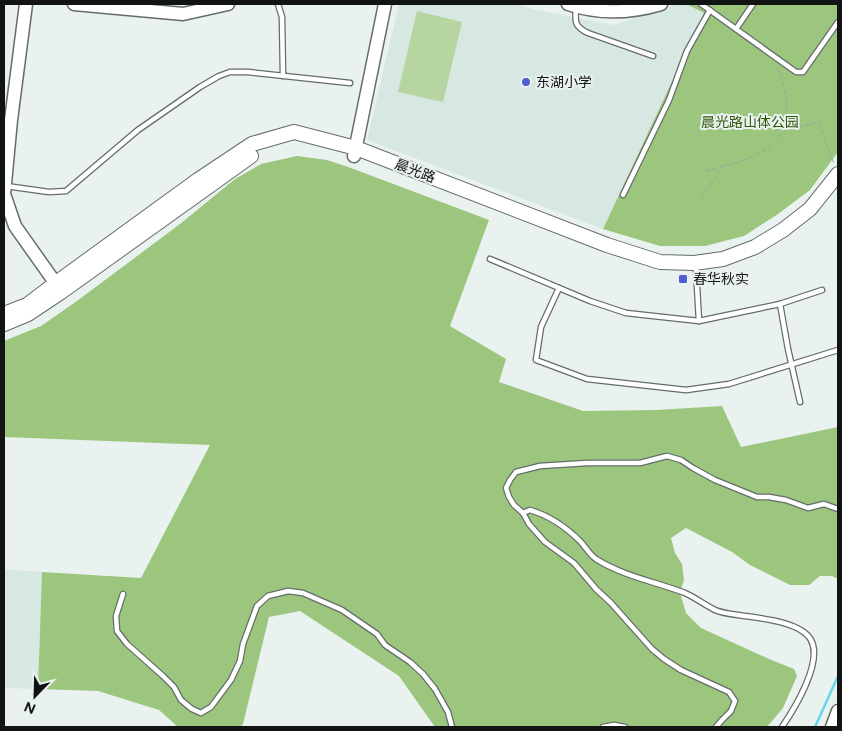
<svg xmlns="http://www.w3.org/2000/svg" width="842" height="731" font-family="Figtree,'Noto Sans SC',sans-serif">
	<style>
		.built { fill: #d7e8e2 }
		.green { fill: #b6d5a1 }
		.forest { fill: #9cc67e }
		.lines { fill: none; stroke-linecap: round; stroke-linejoin: round }
		.stream { stroke: #66d6ee; stroke-width: 2.5 }
		.lane-casing { stroke: #656c6a; stroke-width: 7 }
		.secondary-casing { stroke: #656c6a; stroke-width: 15 }
		.primary-casing { stroke: #656c6a; stroke-width: 16 }
		.path { stroke: #9da3a1; stroke-width: 1; stroke-dasharray: 5 2.5; stroke-linecap: butt }
		.lane { stroke: #fff; stroke-width: 4.5 }
		.secondary { stroke: #fff; stroke-width: 12 }
		.primary { stroke: #fff; stroke-width: 14 }
		.poi-dot { fill: #505cd2; stroke: #e9f2ef; stroke-width: 2 }
		.labels { text-anchor: middle; dominant-baseline: central; stroke-width: 4; stroke-linejoin: round; paint-order: stroke }
		.poi-label { font-size: 14px; fill: #121413; stroke: #e9f2ef; text-anchor: start }
		.park-label { font-size: 14px; fill: #32570b; stroke: #e9f2ef }
		.street-label { font-size: 14px; fill: #121413; stroke: #e9f2ef }
	</style>
	<rect width="100%" height="100%" fill="#e9f2ef"/>
	<g class="built">
		<polygon points="399,4 519,4 532,9 614,25 677,4 686,4 704,13 603,229 367,140"/>
		<polygon points="4,569 42,572 38,689 4,688"/>
	</g>
	<polygon class="green" points="417,11 462,22 443,102 398,92"/>
	<g class="forest">
		<polygon points="686,4 838,4 838,152 810,190 778,214 744,236 705,246 660,246 603,229 704,13"/>
		<polygon points="297,156 327,160 351,168 489,220 450,326 506,359 499,382 583,411 656,410 722,406 741,447 838,427 838,579 832,576 820,576 809,585 790,585 750,565 732,552 686,528 671,538 675,553 682,564 684,580 680,593 686,613 701,628 769,659 794,669 797,676 783,708 767,727 435,727 399,676 300,611 269,617 243,724 240,727 178,727 159,710 98,691 38,689 42,572 141,578 210,445 4,437 4,341 41,326 77,301 180,224 235,179 261,164"/>
	</g>
	<g class="lines">
		<polyline class="stream" points="815,727 838,676"/>
		<defs>
			<g id="lane">
				<polyline points="278,4 282,17 283,76"/>
				<polyline points="701,4 796,72 803,72 838,22"/>
				<path d="M576,7C575,22 574,26 588,33L653,56"/>
				<polyline points="736,29 753,4"/>
				<polyline points="6,186 49,192 66,191 138,130 200,87 219,76 230,72 248,72 350,83"/>
				<polyline points="623,195 669,100 687,51 710,10"/>
				<polyline points="490,259 590,301 626,313 699,321 780,304 822,290"/>
				<polyline points="696,269 699,321"/>
				<polyline points="559,288 541,327 536,360 587,379 686,390 729,384 838,350"/>
				<polyline points="780,304 788,349 800,402"/>
				<path d="M523,513L530,510C551,516 566,527 581,542C586,548 590,555 596,559C623,576 656,582 685,593C696,598 705,605 715,610C722,613 730,614 738,615C757,618 801,621 811,640C823,662 795,708 782,727"/>
				<polyline points="123,594 116,616 117,631 127,644 163,676 174,687 181,700 192,709 201,713 211,707 231,680 240,661 243,644 257,606 268,596 288,591 303,593 342,610 377,634 385,645 410,662 423,674 435,689 448,712 452,727"/>
				<polyline points="603,727 614,725 625,727"/>
				<polyline points="716,727 722,720 731,711 735,701 729,692 681,670 664,659 652,649 611,603 596,589 574,563 545,542 529,524 523,513 514,505 509,497 506,488 510,480 516,472 540,466 587,463 640,463 667,456 681,460 693,468 715,480 757,497 769,497 786,500 808,508 824,504 838,509"/>
			</g>
			<g id="secondary">
				<polyline points="26,4 11,120 4,194 15,226 61,291"/>
				<polyline points="74,4 183,14 228,4"/>
				<path d="M568,4C598,14 631,13 661,4"/>
				<polyline points="354,156 385,4"/>
				<polyline points="832,727 838,711"/>
			</g>
			<g id="primary">
				<polyline points="4,314 27,305 56,283 198,180 252,144 294,132 356,148 607,245 660,262 694,263 723,259 755,247 783,230 810,209 838,174"/>
				<polyline points="4,324 28,314 61,292 251,156"/>
			</g>
		</defs>
		<use href="#lane" class="lane-casing"/>
		<use href="#secondary" class="secondary-casing"/>
		<use href="#primary" class="primary-casing"/>
		<g class="path">
			<polyline points="783,131 819,122 834,164"/>
			<path d="M705,171C729,164 771,157 782,132C785,126 786,118 786,112C787,93 785,81 775,64"/>
			<polyline points="700,197 725,165"/>
		</g>
		<use href="#lane" class="lane"/>
		<use href="#secondary" class="secondary"/>
		<use href="#primary" class="primary"/>
	</g>
	<g class="poi-dot">
		<circle cx="526" cy="82" r="5"/>
		<rect x="678" y="274" width="10" height="10" rx="2.5"/>
	</g>
	<g class="labels">
		<g class="poi-label">
			<text x="536" y="82">东湖小学</text>
			<text x="693" y="279">春华秋实</text>
		</g>
		<g class="park-label">
			<text x="750" y="122">晨光路山体公园</text>
		</g>
		<g class="street-label">
			<text transform="translate(415 171) rotate(21)">晨光路</text>
		</g>
	</g>
	<rect width="842" height="731" fill="none" stroke="#121413" stroke-width="10"/>
	<g transform="translate(35 696) rotate(203)" stroke="#e9f2ef" stroke-width="4" paint-order="stroke">
	<path d="M0-4L9 19L0 12L-9 19Z" fill="#121413"/>
	<text y="-8" font-size="14" font-weight="bold" text-anchor="middle" fill="#121413">N</text>
	</g>
</svg>
